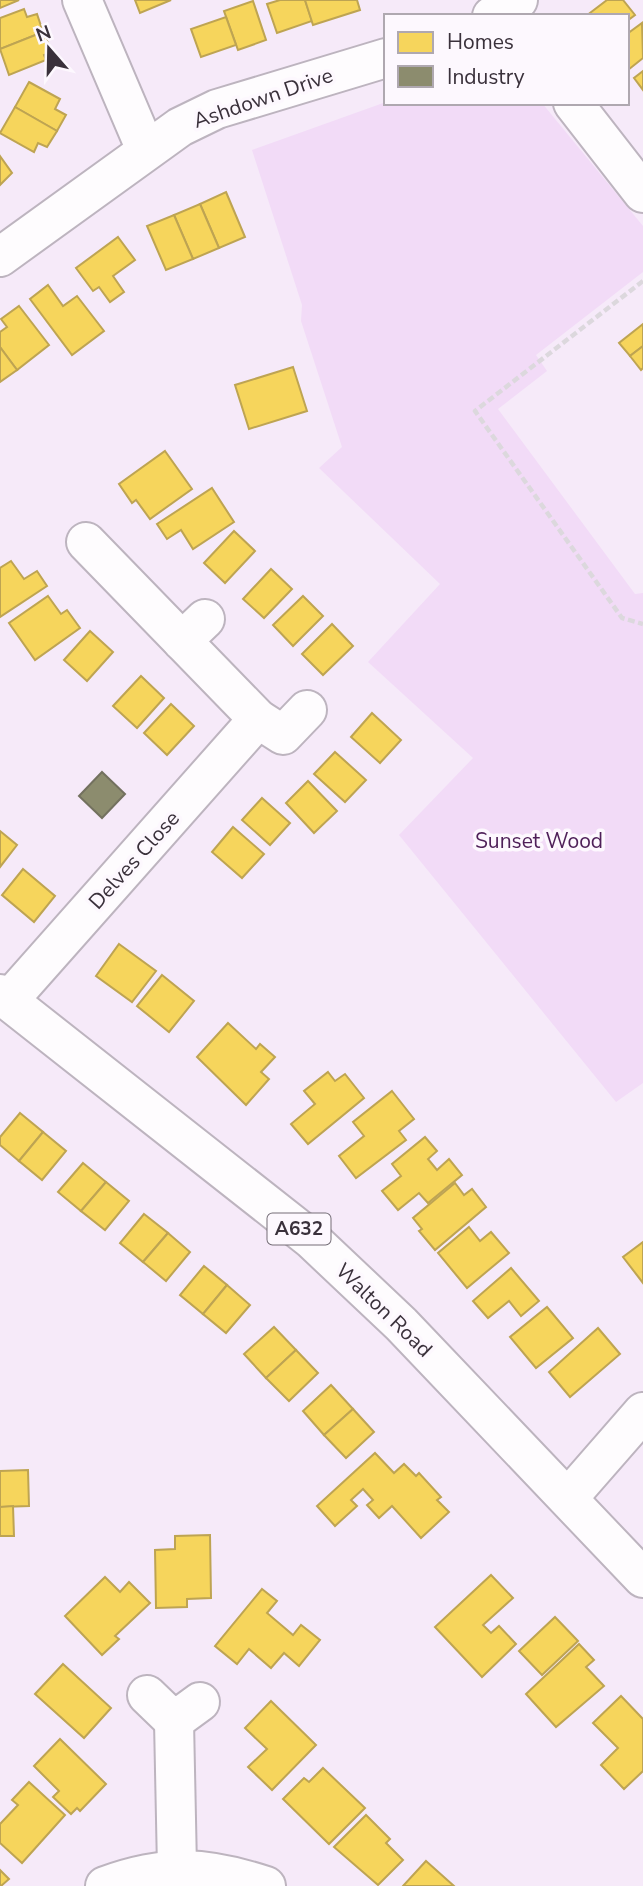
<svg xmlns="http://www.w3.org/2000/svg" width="643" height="1886" font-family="'Nunito Sans',sans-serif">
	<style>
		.green { fill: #f2dbf7 }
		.homes { fill: #f6d55c; stroke: #bea452; stroke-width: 2 }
		.industry { fill: #8c8c6e; stroke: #73715f; stroke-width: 2 }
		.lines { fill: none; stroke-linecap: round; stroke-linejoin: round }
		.minor-casing { stroke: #bdb4bf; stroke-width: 42 }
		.tertiary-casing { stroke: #bdb4bf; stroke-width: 42 }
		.primary-casing { stroke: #bdb4bf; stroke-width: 42 }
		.path { stroke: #dcd8dd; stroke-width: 4.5; stroke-dasharray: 7 3.5; stroke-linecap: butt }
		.minor { stroke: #fefcfe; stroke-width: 38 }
		.tertiary { stroke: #fefcfe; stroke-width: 38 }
		.primary { stroke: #fefcfe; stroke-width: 38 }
		.labels { text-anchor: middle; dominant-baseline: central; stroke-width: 7; stroke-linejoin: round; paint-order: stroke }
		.shield { fill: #fdf8fe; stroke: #746d76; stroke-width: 2 }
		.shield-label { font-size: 19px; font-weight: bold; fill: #3a313b }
		.street-label { font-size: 21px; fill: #3a313b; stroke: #fdf8fe }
		.park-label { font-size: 21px; fill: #4e1f58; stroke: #fdf8fe }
	</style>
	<rect width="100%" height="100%" fill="#f6eaf9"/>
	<polygon class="green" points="386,102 542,103 643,226 643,272 536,355 547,371 498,409 635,594 643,593 643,1083 616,1102 399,835 473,758 368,662 440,584 319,468 342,447 301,321 302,305 252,150"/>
	<g class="homes">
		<polygon points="0,0 19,0 0,8"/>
		<polygon points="135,0 171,0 140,13"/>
		<polygon points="280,0 305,0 312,21 277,33 267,4"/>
		<polygon points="305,0 357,0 360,10 313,25"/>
		<polygon points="607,0 623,0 635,15 627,21 627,16 586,16"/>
		<polygon points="253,1 266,40 238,50 224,11"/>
		<polygon points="24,9 27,17 37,14 43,32 0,49 0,18"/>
		<polygon points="226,17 236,45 201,57 191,29"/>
		<polygon points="642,23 643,58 628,70 627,34"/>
		<polygon points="43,32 52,52 44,55 46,60 9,75 0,49"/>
		<polygon points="643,71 643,90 634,78"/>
		<polygon points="29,82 60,99 55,109 66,115 57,131 15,107"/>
		<polygon points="15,107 57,131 47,147 38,143 34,152 0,133"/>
		<polygon points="0,156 12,173 0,185"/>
		<polygon points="226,192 245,237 219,248 200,204"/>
		<polygon points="200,204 219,248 193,259 174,215"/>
		<polygon points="174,215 193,259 166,270 147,226"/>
		<polygon points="118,237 135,260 113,276 124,292 110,302 99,287 93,291 76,268"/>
		<polygon points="48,285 63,306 77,296 104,331 72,355 30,299"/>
		<polygon points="19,306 49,345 17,370 0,347 0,332 7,327 1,319"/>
		<polygon points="643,324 643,346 630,356 619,343"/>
		<polygon points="643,346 643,368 641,370 630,356"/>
		<polygon points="0,347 17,370 0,382"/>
		<polygon points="293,367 307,411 249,429 235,385"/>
		<polygon points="165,451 192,489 150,519 136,500 132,503 119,484"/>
		<polygon points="212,488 234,522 193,549 181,530 167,539 157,524"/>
		<polygon points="234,531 255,551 225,583 204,563"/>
		<polygon points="11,561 24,579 37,571 47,586 0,617 0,568"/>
		<polygon points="271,569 292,589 264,618 243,599"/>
		<polygon points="48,596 61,614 67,610 80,628 35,660 9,623"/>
		<polygon points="303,596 323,616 293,646 273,625"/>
		<polygon points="332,624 353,646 323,675 302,654"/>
		<polygon points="90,631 113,652 87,681 64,660"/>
		<polygon points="141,676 164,698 137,728 113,706"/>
		<polygon points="171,704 194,726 167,755 144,733"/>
		<polygon points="372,713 401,740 380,763 351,737"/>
		<polygon points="335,752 366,780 345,802 314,774"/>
		<polygon points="308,781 337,811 314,833 286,803"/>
		<polygon points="262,798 290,823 270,845 242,820"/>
		<polygon points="233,827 264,854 242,878 212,852"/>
		<polygon points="0,831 17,845 0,867"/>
		<polygon points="23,869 55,896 34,922 2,895"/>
		<polygon points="119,944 156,971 132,1002 96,976"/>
		<polygon points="162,975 194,1001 169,1032 137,1006"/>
		<polygon points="228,1023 256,1049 260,1044 275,1057 261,1072 269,1079 246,1105 197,1057"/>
		<polygon points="328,1072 335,1081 345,1074 364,1098 308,1144 291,1124 315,1104 304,1091"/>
		<polygon points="392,1091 414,1119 399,1131 406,1140 356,1178 339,1156 364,1136 353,1122"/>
		<polygon points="20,1113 43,1132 19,1161 0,1145 0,1137"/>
		<polygon points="43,1132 66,1151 42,1180 19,1161"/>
		<polygon points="425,1137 437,1151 428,1159 437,1170 449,1159 462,1175 428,1203 419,1193 398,1210 382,1191 401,1176 392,1164"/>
		<polygon points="83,1163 106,1182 81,1211 58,1192"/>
		<polygon points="106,1182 129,1201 105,1230 81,1211"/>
		<polygon points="455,1183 464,1195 472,1189 486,1207 435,1250 419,1231 422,1229 413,1218"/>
		<polygon points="144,1214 168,1233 143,1262 120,1243"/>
		<polygon points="469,1227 480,1241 491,1232 509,1253 467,1288 438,1253"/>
		<polygon points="168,1233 190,1252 166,1281 143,1262"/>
		<polygon points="643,1242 643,1283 623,1257"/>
		<polygon points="204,1266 227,1285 203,1314 180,1295"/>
		<polygon points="511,1268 539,1301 521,1316 509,1301 488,1318 473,1301"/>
		<polygon points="227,1285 250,1305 226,1333 203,1314"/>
		<polygon points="547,1307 573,1338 536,1368 510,1337"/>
		<polygon points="274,1327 296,1350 266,1378 244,1354"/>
		<polygon points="598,1328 620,1354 570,1397 549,1372"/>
		<polygon points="296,1350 318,1373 289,1401 266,1378"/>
		<polygon points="331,1385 353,1409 324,1435 303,1411"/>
		<polygon points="353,1409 374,1432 346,1458 324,1435"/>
		<polygon points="375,1453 394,1473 404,1464 416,1476 419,1473 441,1497 437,1500 449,1512 421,1538 392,1506 379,1518 367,1505 373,1500 363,1489 351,1500 357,1506 335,1526 317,1506"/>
		<polygon points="28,1470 29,1506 0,1507 0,1471"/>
		<polygon points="13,1506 14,1536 0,1536 0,1507"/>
		<polygon points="210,1535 211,1598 187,1599 187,1607 156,1608 155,1550 175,1549 175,1536"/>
		<polygon points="491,1575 513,1598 483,1625 491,1633 499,1626 516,1644 482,1677 435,1627"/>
		<polygon points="105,1577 120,1592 129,1582 150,1603 115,1636 119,1639 102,1655 65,1616"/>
		<polygon points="262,1589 277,1601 267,1613 293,1635 301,1625 320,1640 299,1666 284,1653 271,1668 249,1649 237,1664 215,1646"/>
		<polygon points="555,1617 578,1641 542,1675 519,1651"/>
		<polygon points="579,1644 594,1660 586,1667 604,1686 556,1727 526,1694"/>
		<polygon points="63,1664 111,1708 84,1738 35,1694"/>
		<polygon points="621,1696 643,1719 643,1771 624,1789 601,1765 618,1748 593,1723"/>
		<polygon points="271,1701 316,1745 272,1790 248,1767 267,1749 245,1728"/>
		<polygon points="60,1739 106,1784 80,1811 77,1808 71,1814 53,1797 59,1791 34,1766"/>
		<polygon points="323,1768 365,1808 329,1844 283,1799 304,1778 309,1782"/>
		<polygon points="29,1782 65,1815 22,1863 0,1843 0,1824 18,1805 12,1800"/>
		<polygon points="366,1815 390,1839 386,1843 403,1860 378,1885 334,1847"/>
		<polygon points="426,1861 454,1886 403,1886"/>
		<polygon points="0,1870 9,1879 1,1886 0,1886"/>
	</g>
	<polygon class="industry" points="102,772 125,794 102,818 79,796"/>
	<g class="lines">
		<defs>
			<g id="minor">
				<polyline points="82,0 146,150"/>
				<polyline points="492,16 518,0"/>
				<polyline points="573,103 643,193"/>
				<polyline points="0,257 180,127 217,109 386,58"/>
				<polyline points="86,542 258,719 283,735 307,710"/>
				<polyline points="182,641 205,619"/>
				<polyline points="9,1000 258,719"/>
				<polyline points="147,1695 174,1721 200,1702"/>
				<polyline points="174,1721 177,1868"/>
				<path d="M105,1886C165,1864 206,1866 266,1886"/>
			</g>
			<polyline id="tertiary" points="568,1498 643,1412"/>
			<polyline id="primary" points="0,994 311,1239 401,1324 643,1578"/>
		</defs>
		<use href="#minor" class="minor-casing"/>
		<use href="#tertiary" class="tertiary-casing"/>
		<use href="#primary" class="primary-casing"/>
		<polyline class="path" points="643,281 475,411 622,618 643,624"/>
		<use href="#minor" class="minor"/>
		<use href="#tertiary" class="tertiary"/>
		<use href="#primary" class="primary"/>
	</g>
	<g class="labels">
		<rect class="shield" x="267.5" y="1213.5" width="63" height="31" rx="5"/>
		<g class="shield-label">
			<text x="299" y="1229">A632</text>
		</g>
		<g class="street-label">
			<text transform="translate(263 98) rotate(-19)">Ashdown Drive</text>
			<text transform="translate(134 860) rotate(-48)">Delves Close</text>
			<text transform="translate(384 1310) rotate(44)">Walton Road</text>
		</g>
		<g class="park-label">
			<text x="539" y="841">Sunset Wood</text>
		</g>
	</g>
	<rect x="384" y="14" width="245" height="91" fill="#fdf8fe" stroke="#afa8b0" stroke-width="2"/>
	<rect x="398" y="32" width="35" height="21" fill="#f6d55c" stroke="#afa8b0" stroke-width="2"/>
	<text x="447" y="49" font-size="21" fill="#3a313b">Homes</text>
	<rect x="398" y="66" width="35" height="21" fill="#8c8c6e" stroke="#afa8b0" stroke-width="2"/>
	<text x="447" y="84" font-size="21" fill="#3a313b">Industry</text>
	<g transform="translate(49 49) rotate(340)" stroke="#fdf8fe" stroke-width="5" paint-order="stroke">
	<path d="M0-5L12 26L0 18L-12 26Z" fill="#3a313b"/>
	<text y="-10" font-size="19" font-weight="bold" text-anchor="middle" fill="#3a313b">N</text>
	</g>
</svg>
